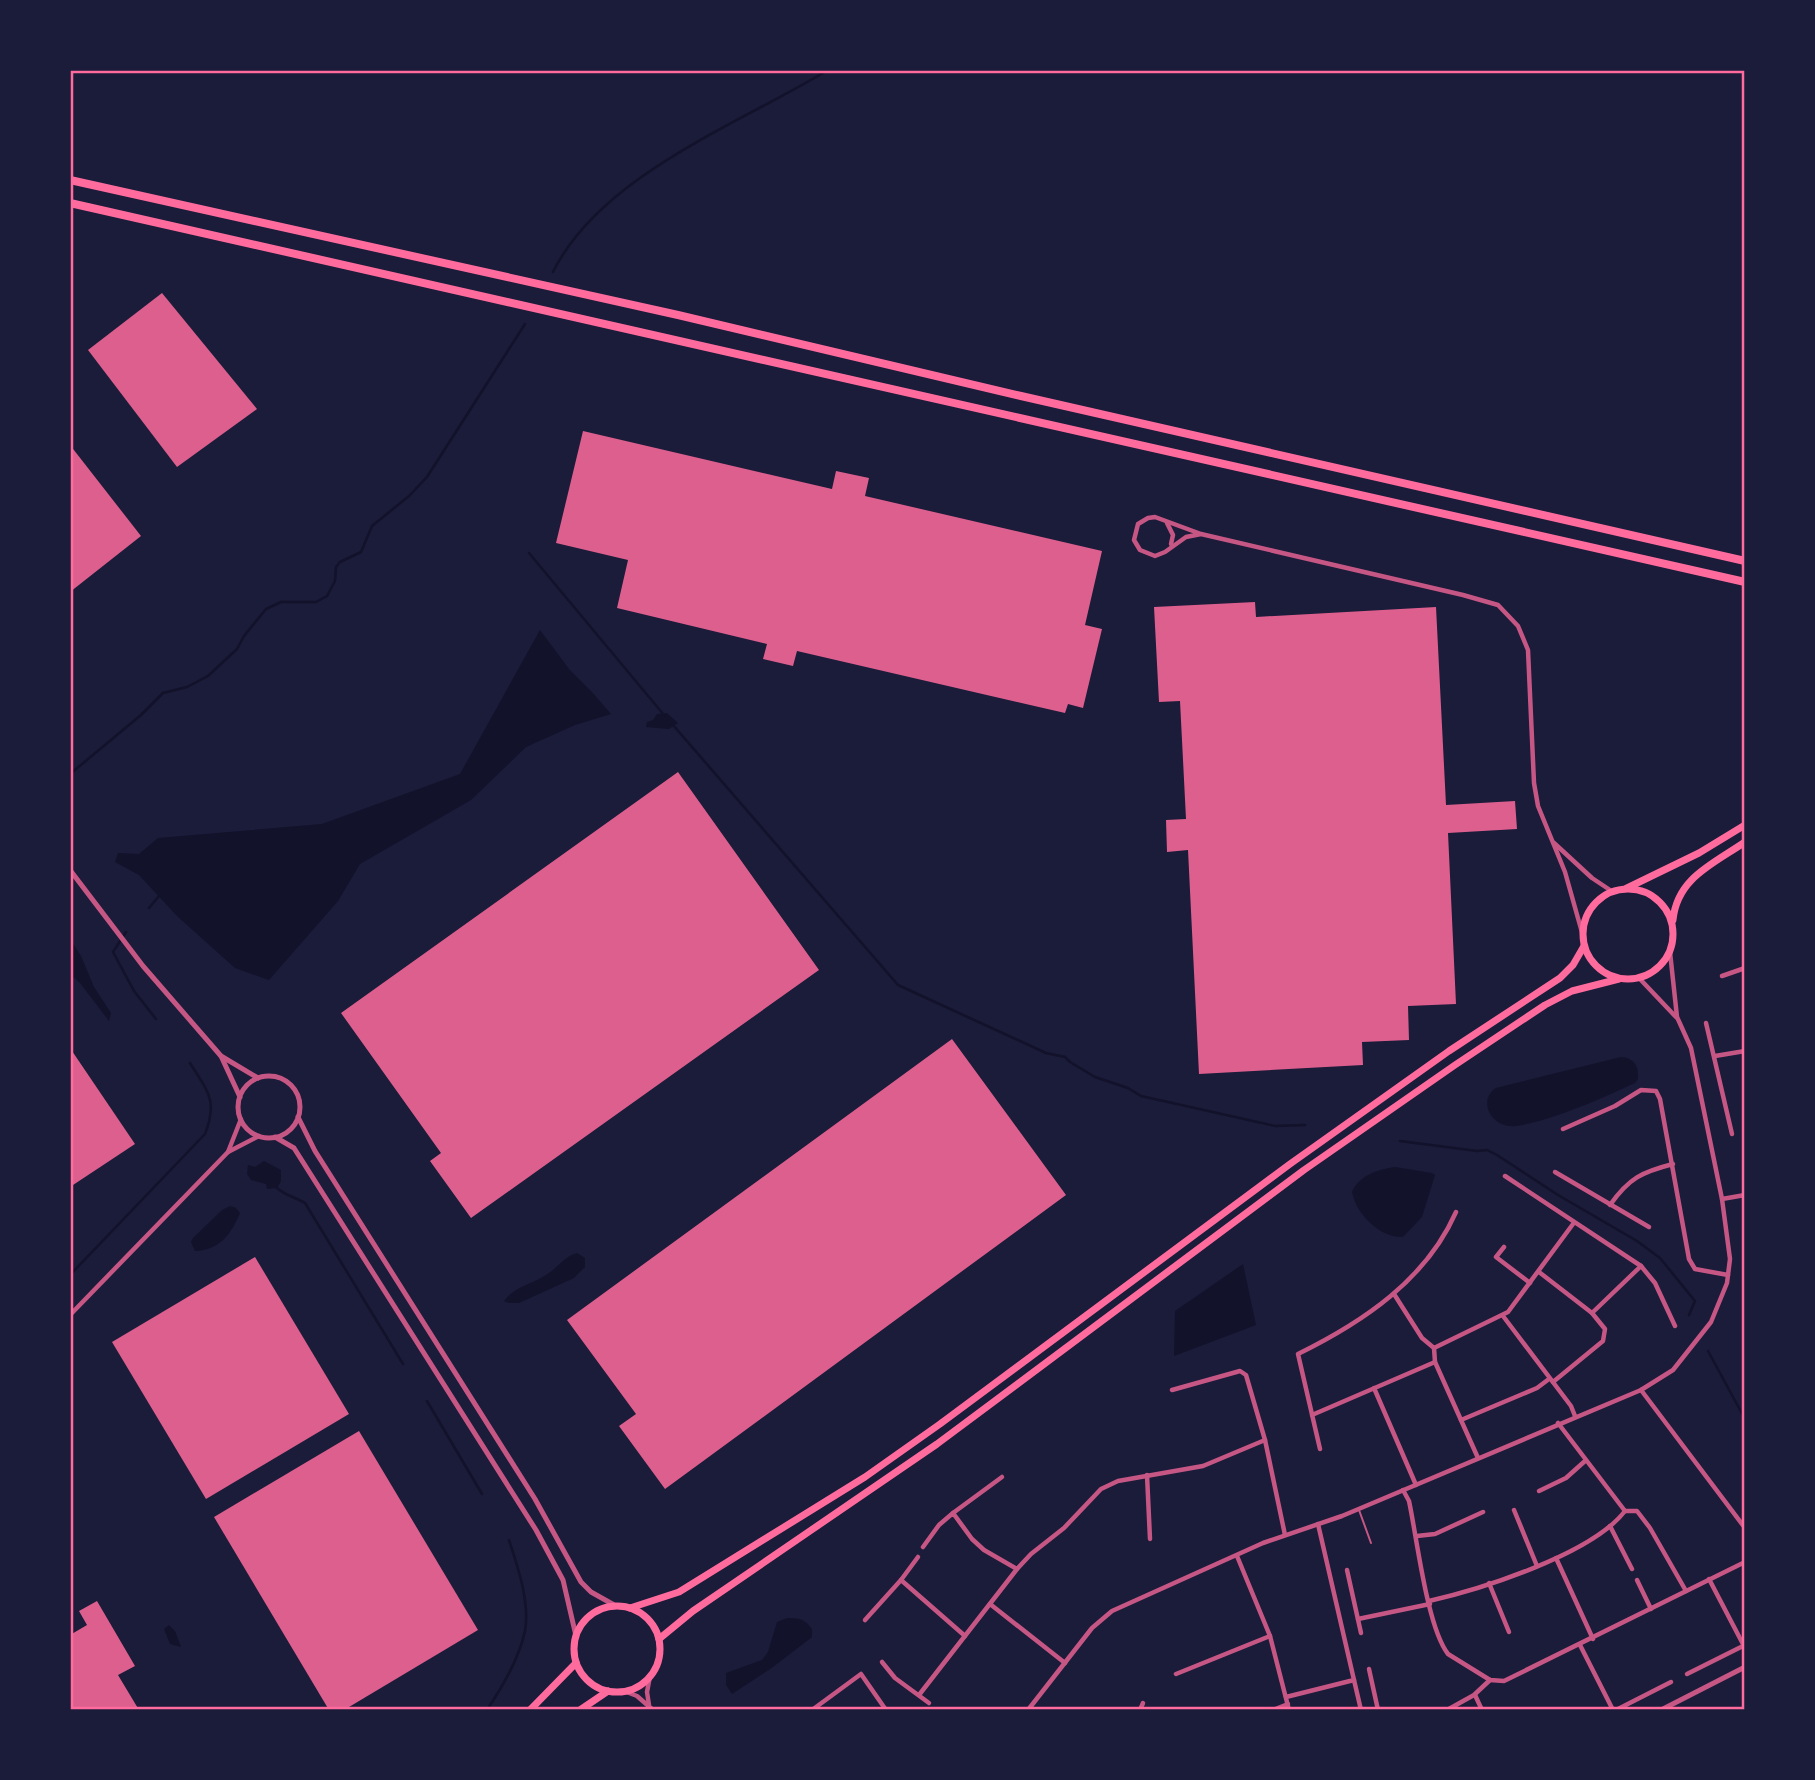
<svg xmlns="http://www.w3.org/2000/svg" width="1815" height="1780" font-family="'Space Grotesk',sans-serif">
	<style>
		.water { fill: #12122b }
		.lines { fill: none; stroke-linecap: round; stroke-linejoin: round }
		.stream { stroke: #12122b; stroke-width: 2.5 }
		.building { fill: #dd5f8e }
		.service { stroke: #c65784; stroke-width: 2 }
		.minor { stroke: #c65784; stroke-width: 4.5 }
		.tertiary { stroke: #c65784; stroke-width: 5 }
		.trunk { stroke: #ff6b9d; stroke-width: 7 }
		.motorway { stroke: #ff6b9d; stroke-width: 8 }
		.neatline { fill: none; stroke: #ff6b9d; stroke-width: 2.5 }
	</style>
	<rect width="100%" height="100%" fill="#1b1b3a"/>
	<g class="water">
		<polygon points="540,630 569,669 591,691 611,714 575,725 526,747 471,800 360,864 338,901 269,980 235,968 177,916 139,875 115,862 118,853 139,854 158,838 322,824 460,774"/>
		<polygon points="667,713 678,723 669,729 646,727 647,722 653,720 657,714"/>
		<polygon points="70,939 81,956 94,987 111,1013 109,1021 80,983 70,974"/>
		<path d="M1621,1057C1634,1058 1639,1066 1638,1079L1635,1083C1600,1099 1554,1120 1516,1126C1491,1129 1477,1100 1496,1088Z"/>
		<polygon points="264,1161 281,1170 281,1181 277,1188 267,1189 266,1184 251,1180 247,1174 248,1165 255,1167"/>
		<path d="M1395,1167L1432,1173L1435,1175L1422,1217L1403,1237C1380,1238 1356,1214 1352,1192C1358,1176 1379,1169 1395,1167Z"/>
		<path d="M230,1206L236,1208L240,1213C231,1235 219,1250 195,1251L191,1242L193,1238L222,1210Z"/>
		<path d="M577,1253L585,1258V1267L574,1278L519,1303H509L504,1301C515,1286 531,1285 546,1275C558,1268 563,1257 577,1253Z"/>
		<polygon points="1243,1264 1256,1325 1174,1356 1175,1311"/>
		<path d="M787,1618C799,1618 805,1619 812,1629V1637L773,1667L732,1694L726,1685V1673L762,1660L768,1652L777,1622Z"/>
		<polygon points="169,1625 175,1631 181,1647 170,1644 164,1629"/>
	</g>
	<g class="lines">
		<g class="stream">
			<path d="M553,272C601,175 739,124 828,70"/>
			<polyline points="529,553 664,715"/>
			<polyline points="673,725 898,985 1046,1053 1065,1057 1070,1062 1095,1077 1128,1088 1141,1096 1275,1126 1305,1125"/>
			<polyline points="70,774 141,715 163,693 187,687 208,676 237,649 244,636 266,609 281,602 316,602 327,596 335,581 336,567 340,562 361,552 372,526 409,496 427,477 525,324"/>
			<polyline points="149,908 159,896"/>
			<polyline points="126,932 113,952 134,991 156,1019"/>
			<polyline points="1400,1141 1477,1151 1487,1150 1497,1155 1558,1195 1637,1241 1660,1258 1695,1301 1689,1315"/>
			<path d="M277,1188C286,1196 295,1197 305,1203L403,1364"/>
			<path d="M70,1275L205,1134C218,1100 208,1092 190,1063"/>
			<polyline points="1708,1351 1745,1419"/>
			<polyline points="427,1401 482,1494"/>
			<path d="M487,1710C502,1687 519,1659 525,1631C530,1602 518,1568 509,1540"/>
		</g>
	</g>
	<g class="building">
		<polygon points="162,293 257,409 177,467 88,350"/>
		<polygon points="583,431 832,489 836,471 869,478 865,496 1102,551 1085,625 1102,629 1083,708 1068,704 1065,713 797,651 793,666 763,659 767,644 617,608 628,560 556,543"/>
		<polygon points="70,445 141,536 70,592"/>
		<polygon points="1255,602 1256,617 1436,607 1446,805 1515,801 1517,829 1448,833 1456,1004 1408,1006 1409,1040 1362,1042 1363,1065 1199,1074 1188,850 1167,852 1166,820 1186,819 1180,701 1159,702 1154,607"/>
		<polygon points="678,772 819,970 471,1218 430,1161 441,1153 341,1013"/>
		<polygon points="952,1039 1066,1195 665,1489 619,1426 636,1414 567,1320"/>
		<polygon points="70,1048 135,1144 70,1187"/>
		<polygon points="255,1257 349,1414 206,1499 112,1342"/>
		<polygon points="359,1431 478,1630 344,1710 329,1710 214,1517"/>
		<polygon points="97,1601 135,1666 118,1675 139,1710 70,1710 70,1635 87,1625 79,1611"/>
	</g>
	<g class="lines">
		<polyline class="service" points="1359,1510 1371,1543"/>
		<g class="minor">
			<polyline points="1167,523 1173,535 1171,544"/>
			<polyline points="1201,534 1186,537 1165,552 1155,556 1140,550 1134,540 1138,524 1148,518 1155,517 1201,534 1463,595 1498,605 1518,626 1528,650 1534,783 1538,806 1565,872 1583,936"/>
			<polyline points="1554,843 1592,878 1613,892"/>
			<polyline points="1722,976 1745,968"/>
			<polyline points="1639,978 1676,1017"/>
			<polyline points="1706,1023 1732,1134"/>
			<polyline points="1715,1056 1745,1051"/>
			<polyline points="1563,1129 1615,1106 1641,1090 1656,1091 1660,1099 1689,1259 1695,1269 1728,1275"/>
			<polyline points="228,1152 241,1119"/>
			<polyline points="1555,1172 1649,1227"/>
			<polyline points="1505,1176 1641,1266 1655,1283 1675,1326"/>
			<polyline points="1722,1199 1745,1195"/>
			<path d="M1610,1205C1629,1178 1642,1172 1673,1164"/>
			<polyline points="1504,1247 1496,1257 1530,1283"/>
			<polyline points="1539,1272 1592,1313 1605,1329 1603,1341 1553,1382"/>
			<polyline points="1394,1294 1422,1338 1434,1348"/>
			<polyline points="1592,1313 1641,1266"/>
			<polyline points="70,1315 228,1152 259,1136"/>
			<polyline points="1503,1316 1571,1406 1575,1416"/>
			<polyline points="1374,1388 1416,1485"/>
			<polyline points="1172,1390 1240,1371 1246,1375 1265,1440 1285,1535"/>
			<polyline points="1641,1390 1745,1528"/>
			<polyline points="1312,1415 1435,1362"/>
			<polyline points="1461,1420 1537,1388 1549,1379"/>
			<polyline points="1558,1423 1625,1511 1637,1511 1650,1528 1686,1591"/>
			<path d="M1320,1449L1298,1354C1363,1322 1426,1280 1456,1212"/>
			<polyline points="1478,1458 1435,1362 1434,1348 1508,1312 1573,1224"/>
			<polyline points="1147,1475 1150,1539"/>
			<path d="M1403,1490L1409,1501C1417,1538 1427,1627 1448,1654L1490,1680L1504,1681L1745,1562"/>
			<polyline points="1539,1491 1566,1478 1585,1461"/>
			<polyline points="1514,1510 1537,1566"/>
			<polyline points="953,1513 1002,1477"/>
			<polyline points="1610,1526 1632,1569"/>
			<polyline points="1417,1536 1435,1534 1483,1512"/>
			<polyline points="923,1547 939,1525 953,1513 972,1539 984,1550 1017,1569"/>
			<polyline points="1237,1556 1270,1636 1289,1710"/>
			<polyline points="1556,1558 1593,1639"/>
			<polyline points="1347,1570 1361,1633"/>
			<polyline points="1709,1579 1744,1646"/>
			<polyline points="901,1580 965,1636"/>
			<polyline points="1637,1580 1651,1609"/>
			<polyline points="1489,1583 1509,1632"/>
			<path d="M1429,1601C1482,1589 1592,1554 1625,1511"/>
			<polyline points="990,1604 1065,1663"/>
			<polyline points="1358,1619 1430,1604"/>
			<polyline points="865,1620 901,1580 918,1557"/>
			<polyline points="1580,1645 1613,1710"/>
			<polyline points="882,1662 895,1678 929,1703"/>
			<polyline points="1369,1669 1378,1710"/>
			<polyline points="1176,1674 1270,1636"/>
			<polyline points="1687,1674 1745,1645"/>
			<polyline points="1354,1680 1361,1710"/>
			<polyline points="624,1691 637,1696 653,1710"/>
			<polyline points="919,1695 1017,1569 1031,1554 1064,1528 1101,1489 1118,1481 1203,1466 1265,1440"/>
			<polyline points="1475,1695 1482,1710"/>
			<polyline points="1286,1697 1354,1680 1318,1524"/>
			<polyline points="649,1705 647,1692 650,1676"/>
			<polyline points="812,1710 861,1674 886,1710"/>
			<polyline points="1028,1710 1092,1628 1112,1611 1263,1543 1342,1516 1641,1390 1673,1370 1711,1322 1727,1283 1730,1259 1722,1199 1691,1048 1677,1017 1670,952"/>
			<polyline points="1140,1710 1143,1703"/>
			<polyline points="1273,1710 1288,1704"/>
			<polyline points="1447,1710 1474,1695 1490,1680"/>
			<polyline points="1616,1710 1671,1682"/>
		</g>
		<g class="tertiary">
			<polyline points="70,870 143,966 221,1056 258,1078"/>
			<polyline points="221,1056 240,1097"/>
			<circle cx="269" cy="1107" r="31"/>
			<polyline points="298,1117 315,1151 535,1499 581,1582 591,1592 616,1606"/>
			<polyline points="275,1137 294,1148 536,1530 563,1580 576,1636"/>
			<polyline points="1661,1710 1745,1667"/>
		</g>
		<g class="trunk">
			<polyline points="1627,888 1699,853 1745,825"/>
			<circle cx="1628" cy="934" r="45"/>
			<path d="M1673,920C1677,878 1713,864 1745,842"/>
			<circle cx="617" cy="1649" r="43"/>
			<polyline points="630,1608 679,1592 865,1477 940,1424 1290,1164 1449,1051 1560,978 1573,965 1584,946"/>
			<polyline points="659,1639 693,1611 937,1444 1304,1170 1455,1065 1545,1005 1572,991 1619,979"/>
			<polyline points="530,1710 576,1663"/>
			<polyline points="580,1710 608,1691"/>
		</g>
		<g class="motorway">
			<polyline points="70,180 678,315 1021,396 1745,561"/>
			<polyline points="70,203 1745,582"/>
		</g>
	</g>
	<rect width="1815" height="1780" fill="none" stroke="#1b1b3a" stroke-width="144"/>
	<rect x="72" y="72" width="1671" height="1636" class="neatline"/>
</svg>
